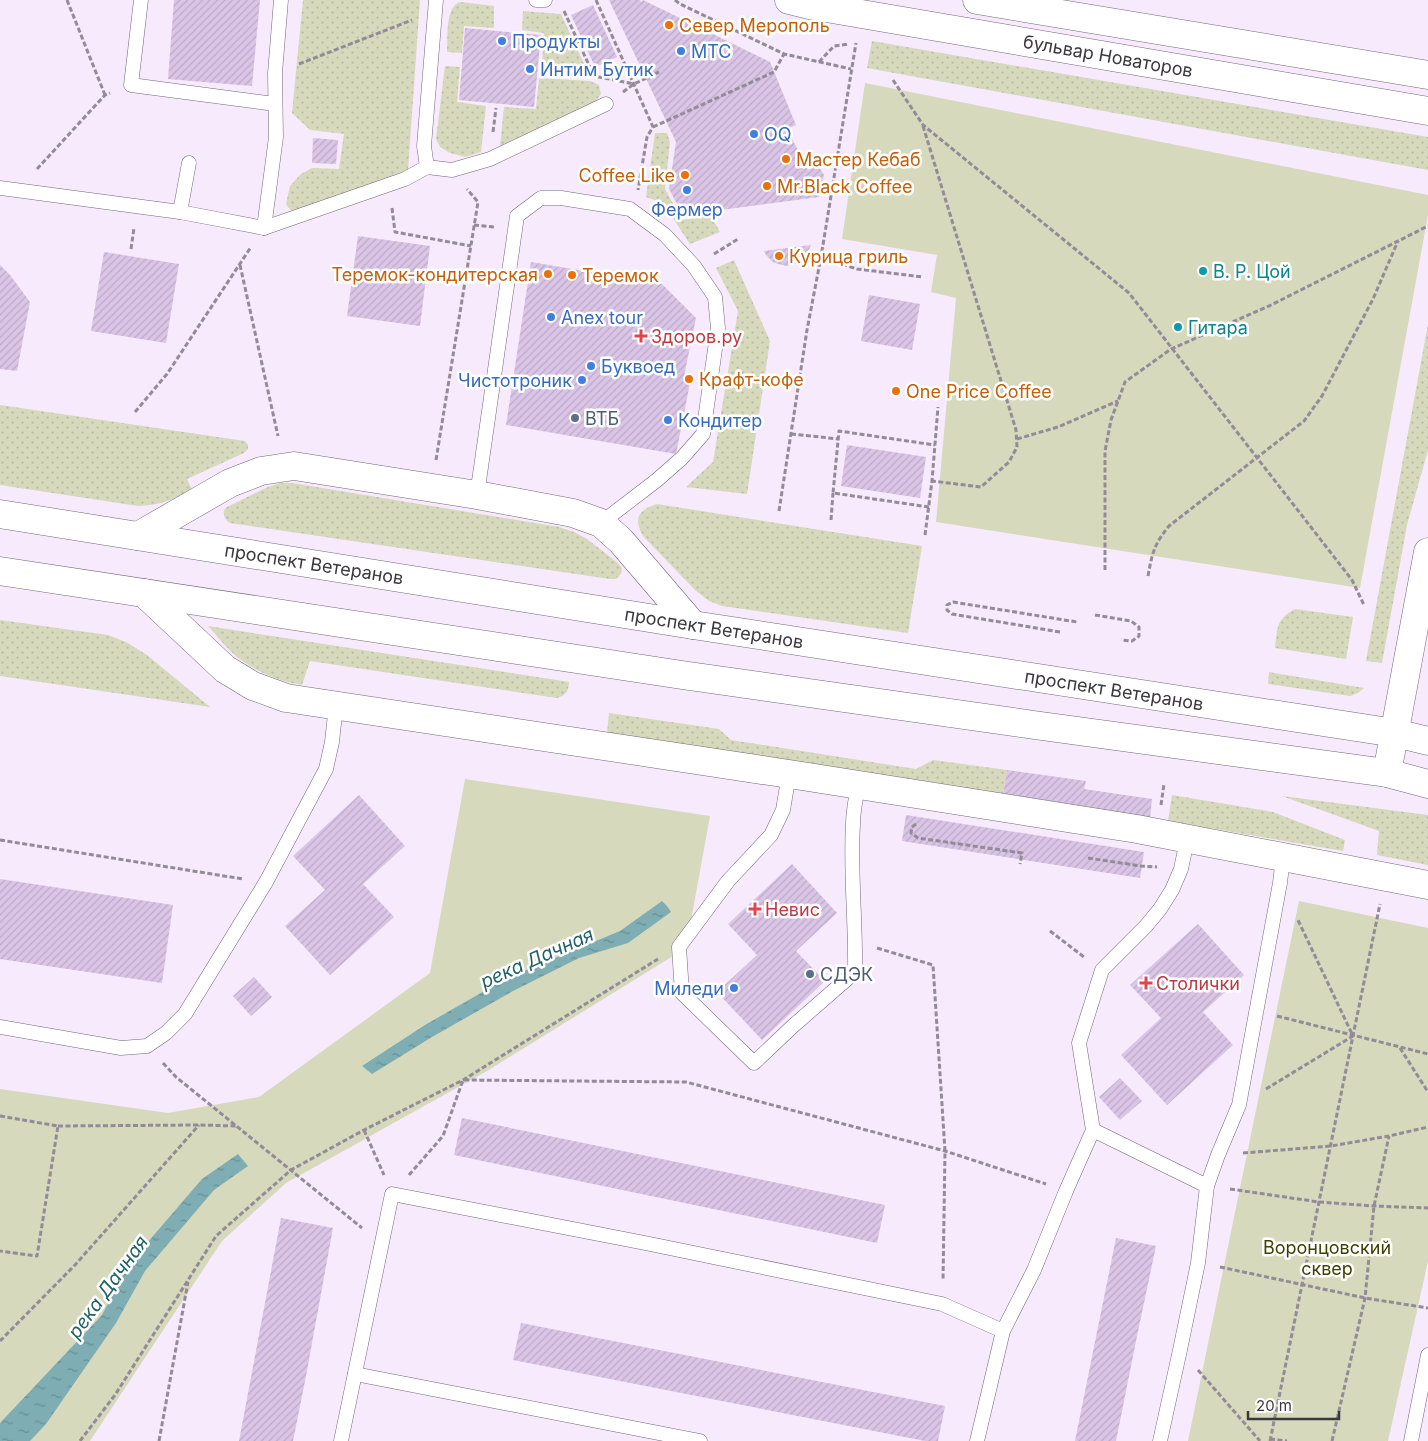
<svg xmlns="http://www.w3.org/2000/svg" width="1428" height="1441" font-family="Inter,sans-serif">
	<style>
		.grass { fill: url(#grass-dots) }
		.park { fill: #d7d9bd }
		.water { fill: url(#water-ripples) }
		.building { fill: url(#building-hatch) }
		.lines { fill: none; stroke-linecap: round; stroke-linejoin: round }
		.lane-casing { stroke: #726878; stroke-width: 15 }
		.street-casing { stroke: #726878; stroke-width: 29 }
		.secondary-casing { stroke: #726878; stroke-width: 29 }
		.path { stroke: #938b97; stroke-width: 3; stroke-dasharray: 5 2.5; stroke-linecap: butt }
		.lane { stroke: #fff; stroke-width: 14 }
		.street { stroke: #fff; stroke-width: 28 }
		.secondary { stroke: #fff; stroke-width: 28 }
		.food-dot { fill: #e8710a; stroke: #fff; stroke-width: 2 }
		.shop-dot { fill: #3f7fe0; stroke: #fff; stroke-width: 2 }
		.culture-dot { fill: #0f9aa8; stroke: #fff; stroke-width: 2 }
		.health-dot { fill: #e0444e; stroke: #fff; stroke-width: 2 }
		.service-dot { fill: #5c6f8a; stroke: #fff; stroke-width: 2 }
		.labels { text-anchor: middle; dominant-baseline: central; stroke-width: 5; stroke-linejoin: round; paint-order: stroke }
		.food-label { font-size: 18px; fill: #c56008; stroke: #fff; text-anchor: start }
		.shop-label { font-size: 18px; fill: #366cbe; stroke: #fff; text-anchor: start }
		.street-label { font-size: 18px; fill: #3b373e; stroke: #fff }
		.culture-label { font-size: 18px; fill: #0d838f; stroke: #fff; text-anchor: start }
		.health-label { font-size: 18px; fill: #be3a42; stroke: #fff; text-anchor: start }
		.service-label { font-size: 18px; fill: #4e5e75; stroke: #fff; text-anchor: start }
		.park-label { font-size: 18px; fill: #3f4100; stroke: #fff }
		.water-label { font-size: 19px; font-style: italic; fill: #216168; stroke: #fff }
	</style>
	<defs>
		<pattern id="grass-dots" width="8" height="8" patternUnits="userSpaceOnUse" patternTransform="scale(1.25)"><rect width="8" height="8" fill="#d7d9bd"/><path d="M2 2h.1M6 6h.1" fill="none" stroke="#b9bba4" stroke-width="1.8" stroke-linecap="round"/></pattern>
		<pattern id="water-ripples" width="26" height="14" patternUnits="userSpaceOnUse" patternTransform="scale(1.25)"><rect width="26" height="14" fill="#7eadb3"/><path d="M2 4q2-2 4 0t4 0M15 11q2-2 4 0t4 0" fill="none" stroke="#688e93"/></pattern>
		<pattern id="building-hatch" width="6" height="6" patternUnits="userSpaceOnUse" patternTransform="scale(1.25)"><rect width="6" height="6" fill="#dac5e6"/><path d="M-1 1l2-2M0 6l6-6M5 7l2-2" fill="none" stroke="#bcaac6"/></pattern>
	</defs>
	<rect width="100%" height="100%" fill="#f6eafc"/>
	<g class="grass">
		<polygon points="303,0 420,0 408,170 292,212 286,204 290,186 301,174 312,168 339,169 344,134 310,130 292,113"/>
		<path d="M460,2L494,6V28L464,26L462,53L447,52C448,37 445,7 460,2Z"/>
		<polygon points="523,11 561,14 586,68 542,64 544,33 522,30"/>
		<polygon points="872,41 1428,137 1428,170 867,68"/>
		<polygon points="445,66 460,67 457,102 486,106 481,152 465,157 450,153 440,147 436,139"/>
		<polygon points="539,78 590,81 599,85 601,94 595,102 500,147 504,107 536,109"/>
		<polygon points="655,133 667,133 670,142 665,189 682,220 711,216 720,232 690,244 663,203 646,197"/>
		<polygon points="734,260 770,341 747,494 686,487 713,462 738,311 716,268"/>
		<polygon points="1428,324 1428,450 1407,525 1382,663 1366,661"/>
		<path d="M0,405L245,441L248,445V449L244,453L187,479L192,490C172,500 161,505 138,506L0,485Z"/>
		<path d="M280,483H292L559,527L574,532L587,539L618,563L622,568L621,574L616,579H610L230,523C225,520 223,516 224,510L227,507L268,487Z"/>
		<path d="M657,504L922,546L908,633L722,606L709,601L695,590L643,536C633,519 638,510 657,504Z"/>
		<path d="M1295,609L1353,617L1346,659L1275,648C1278,628 1275,620 1295,609Z"/>
		<polygon points="0,620 108,635 126,642 147,655 210,707 0,676"/>
		<path d="M208,626L569,682C568,691 567,695 557,698L310,661L302,685C277,681 254,671 235,655C225,647 217,635 208,626Z"/>
		<polygon points="1269,672 1364,688 1358,693 1350,696 1268,684"/>
		<polygon points="609,713 719,729 731,740 916,769 933,760 1007,770 1003,796 607,733"/>
		<polygon points="1172,795 1273,812 1345,840 1343,851 1168,821"/>
		<polygon points="1282,796 1428,815 1428,865 1377,855 1379,831"/>
	</g>
	<g class="park">
		<polygon points="865,83 1428,195 1428,215 1360,588 936,522 956,298 931,292 937,255 842,239"/>
		<polygon points="465,779 710,816 686,948 487,1071 286,1183 222,1241 90,1441 0,1441 0,1089 168,1113 259,1097 430,973"/>
		<polygon points="1299,901 1428,928 1428,1261 1388,1441 1188,1441"/>
	</g>
	<g class="water">
		<polygon points="662,901 667,906 671,912 628,943 579,958 513,991 432,1037 372,1074 362,1066 425,1025 507,978 620,931"/>
		<polygon points="238,1154 248,1166 214,1190 145,1271 116,1323 46,1424 30,1441 0,1441 0,1423 102,1315 129,1264 202,1179"/>
	</g>
	<g class="building">
		<polygon points="174,0 260,0 252,86 168,79"/>
		<polygon points="609,0 640,0 641,2 643,0 770,62 796,125 787,129 808,170 818,165 824,175 819,197 683,215 669,189 676,142"/>
		<polygon points="593,5 617,57 595,67 571,15"/>
		<polygon points="465,28 541,35 534,107 459,100"/>
		<polygon points="313,138 338,140 336,164 312,163"/>
		<polygon points="358,236 430,246 420,326 347,316"/>
		<polygon points="811,245 805,258 797,263 787,266 778,264 773,262 766,255 764,251"/>
		<polygon points="104,252 179,264 166,343 91,331"/>
		<polygon points="531,262 662,284 696,318 683,381 690,383 676,454 506,425"/>
		<polygon points="0,265 10,275 30,302 17,371 0,369"/>
		<polygon points="869,295 920,304 912,350 861,341"/>
		<polygon points="847,445 926,457 920,498 841,486"/>
		<polygon points="1007,770 1086,781 1084,789 1152,799 1150,818 1003,796"/>
		<polygon points="359,795 405,846 363,884 394,917 330,975 285,926 325,890 293,856"/>
		<polygon points="906,815 1144,852 1140,878 902,841"/>
		<polygon points="792,864 837,913 796,951 825,981 762,1040 717,992 757,955 728,924"/>
		<polygon points="0,879 173,905 162,983 0,959"/>
		<polygon points="1198,924 1244,975 1203,1012 1233,1045 1167,1105 1121,1055 1161,1018 1130,985"/>
		<polygon points="254,977 272,997 251,1016 233,996"/>
		<polygon points="1120,1078 1142,1101 1120,1120 1099,1097"/>
		<polygon points="462,1118 885,1205 877,1243 454,1155"/>
		<polygon points="281,1218 333,1228 306,1376 293,1441 239,1441"/>
		<polygon points="1116,1238 1156,1246 1137,1336 1116,1441 1075,1441"/>
		<polygon points="521,1323 945,1406 938,1441 925,1441 513,1360"/>
	</g>
	<g class="lines">
		<defs>
			<g id="lane">
				<polyline points="141,0 131,85 275,104"/>
				<polyline points="536,0 545,0"/>
				<polyline points="427,167 424,146 436,0"/>
				<polyline points="0,188 180,212 264,228 405,179 427,167 452,170 490,159 606,104"/>
				<polyline points="180,212 189,163"/>
				<polyline points="264,228 276,137 275,73 281,0"/>
				<polyline points="477,495 517,216 541,198 561,198 630,209 665,235 694,266 715,297 718,328 703,434 682,458 657,480 601,523"/>
				<path d="M789,774L783,810L771,835L728,881L679,947L682,993L754,1063L793,1026L855,972C856,922 850,873 853,824C853,811 856,798 858,785"/>
				<polyline points="0,1027 121,1048 147,1046 166,1033 185,1014 266,882 326,769 332,742 336,705"/>
				<polyline points="1093,1130 1207,1186"/>
				<polyline points="1003,1331 1034,1270 1066,1191 1093,1130 1079,1043 1102,970 1146,926 1160,909 1172,890 1181,869 1187,840"/>
				<polyline points="355,1374 700,1441"/>
				<polyline points="341,1441 392,1194 645,1243 942,1304 1003,1331 977,1441"/>
				<polyline points="1160,1441 1180,1350 1198,1263 1207,1186 1218,1155 1239,1105 1280,883 1283,857"/>
				<polyline points="1411,1441 1428,1355"/>
			</g>
			<g id="street">
				<polyline points="138,536 230,483 261,471 294,466 477,495 573,513 601,523 621,541 693,625"/>
				<polyline points="144,593 225,669 253,686 286,698 789,774 1137,829 1428,885"/>
			</g>
			<g id="secondary">
				<polyline points="789,0 809,5 1428,111"/>
				<polyline points="977,0 1428,75"/>
				<polyline points="0,514 693,625 1395,733 1428,741"/>
				<polyline points="0,571 682,675 1034,725 1387,773 1428,784"/>
				<polyline points="1387,773 1428,552"/>
			</g>
		</defs>
		<use href="#lane" class="lane-casing"/>
		<use href="#street" class="street-casing"/>
		<use href="#secondary" class="secondary-casing"/>
		<g class="path">
			<polyline points="67,0 105,95"/>
			<polyline points="596,0 653,127 647,137 638,190"/>
			<polyline points="675,0 680,4 784,54 851,69"/>
			<polyline points="564,11 594,76"/>
			<polyline points="819,62 834,46 849,44"/>
			<polyline points="299,64 412,20"/>
			<polyline points="545,72 594,76 634,84"/>
			<polyline points="893,80 923,125 1129,293 1352,580 1364,605"/>
			<polyline points="623,92 634,84 659,72"/>
			<polyline points="923,126 1016,430 1017,447 1009,462 981,487 932,481"/>
			<polyline points="653,127 774,72 784,54"/>
			<polyline points="493,132 496,108"/>
			<polyline points="37,169 105,95 110,93"/>
			<polyline points="392,208 395,232 471,246"/>
			<polyline points="474,225 494,227"/>
			<polyline points="131,249 134,228"/>
			<polyline points="714,254 738,239"/>
			<polyline points="821,257 857,269 923,277"/>
			<polyline points="240,265 278,436"/>
			<polyline points="135,412 167,374 251,247"/>
			<polyline points="791,434 839,439"/>
			<polyline points="1017,439 1058,427 1118,401"/>
			<polyline points="436,460 478,202 467,189"/>
			<polyline points="929,507 833,493 839,431 935,445"/>
			<polyline points="779,511 807,330 821,257 856,43"/>
			<polyline points="831,520 833,493"/>
			<polyline points="925,535 932,481 938,407"/>
			<polyline points="1105,570 1105,451 1111,420 1125,382 1171,349 1271,305 1428,226"/>
			<path d="M1148,576C1152,554 1154,544 1169,526L1304,421L1322,396L1373,299L1398,241"/>
			<polyline points="1095,615 1131,621 1139,627 1139,636 1132,641 1121,640"/>
			<polyline points="1060,632 952,614 947,610 947,605 953,602 1077,622"/>
			<polyline points="1161,805 1164,784"/>
			<polyline points="916,824 912,827 911,833 918,838 1022,853 1020,864"/>
			<polyline points="0,840 243,879"/>
			<polyline points="1088,858 1141,866 1157,867"/>
			<polyline points="1050,931 1084,957"/>
			<polyline points="877,948 933,965 945,1151 943,1281"/>
			<polyline points="1277,1016 1428,1054"/>
			<polyline points="1400,1048 1428,1092"/>
			<polyline points="163,1063 176,1077 362,1228"/>
			<polyline points="1266,1089 1353,1036 1297,918"/>
			<polyline points="0,1116 58,1126 37,1256 0,1251"/>
			<polyline points="58,1126 199,1125 237,1126"/>
			<polyline points="364,1130 384,1175"/>
			<polyline points="1243,1153 1331,1146 1389,1136 1428,1127"/>
			<polyline points="409,1175 443,1136 463,1080 686,1082 945,1151 1046,1184"/>
			<polyline points="1230,1189 1319,1202 1374,1206 1428,1208"/>
			<polyline points="1220,1267 1365,1298 1428,1308"/>
			<polyline points="0,1341 75,1265 199,1125"/>
			<polyline points="1198,1370 1260,1441"/>
			<polyline points="1270,1439 1287,1441"/>
			<polyline points="80,1441 115,1395 216,1236 291,1170 364,1130 463,1080 658,959"/>
			<polyline points="159,1441 188,1282"/>
			<polyline points="1270,1441 1380,904"/>
			<polyline points="1332,1441 1365,1298 1374,1206 1389,1136"/>
		</g>
		<use href="#lane" class="lane"/>
		<use href="#street" class="street"/>
		<use href="#secondary" class="secondary"/>
	</g>
	<g class="food-dot">
		<circle cx="669" cy="25" r="5"/>
		<circle cx="786" cy="159" r="5"/>
		<circle cx="685" cy="175" r="5"/>
		<circle cx="767" cy="186" r="5"/>
		<circle cx="779" cy="256" r="5"/>
		<circle cx="548" cy="274" r="5"/>
		<circle cx="572" cy="275" r="5"/>
		<circle cx="689" cy="379" r="5"/>
		<circle cx="896" cy="391" r="5"/>
	</g>
	<g class="shop-dot">
		<circle cx="502" cy="41" r="5"/>
		<circle cx="681" cy="51" r="5"/>
		<circle cx="530" cy="69" r="5"/>
		<circle cx="754" cy="134" r="5"/>
		<circle cx="687" cy="190" r="5"/>
		<circle cx="551" cy="317" r="5"/>
		<circle cx="591" cy="366" r="5"/>
		<circle cx="582" cy="380" r="5"/>
		<circle cx="668" cy="420" r="5"/>
		<circle cx="734" cy="988" r="5"/>
	</g>
	<g class="culture-dot">
		<circle cx="1203" cy="271" r="5"/>
		<circle cx="1178" cy="327" r="5"/>
	</g>
	<g class="health-dot">
		<path d="M638.5 328.5h5v5h5v5h-5v5h-5v-5h-5v-5h5z"/>
		<path d="M752.5 901.5h5v5h5v5h-5v5h-5v-5h-5v-5h5z"/>
		<path d="M1143.5 975.5h5v5h5v5h-5v5h-5v-5h-5v-5h5z"/>
	</g>
	<g class="service-dot">
		<circle cx="575" cy="418" r="5"/>
		<circle cx="810" cy="974" r="5"/>
	</g>
	<g class="labels">
		<g class="food-label">
			<text x="679" y="25">Север Мерополь</text>
			<text x="796" y="159">Мастер Кебаб</text>
			<text x="675" y="175" text-anchor="end">Coffee Like</text>
			<text x="777" y="186">Mr.Black Coffee</text>
			<text x="789" y="256">Курица гриль</text>
			<text x="538" y="274" text-anchor="end">Теремок-кондитерская</text>
			<text x="582" y="275">Теремок</text>
			<text x="699" y="379">Крафт-кофе</text>
			<text x="906" y="391">One Price Coffee</text>
		</g>
		<g class="shop-label">
			<text x="512" y="41">Продукты</text>
			<text x="691" y="51">МТС</text>
			<text x="540" y="69">Интим Бутик</text>
			<text x="764" y="134">OQ</text>
			<text x="687" y="209" text-anchor="middle">Фермер</text>
			<text x="561" y="317">Anex tour</text>
			<text x="601" y="366">Буквоед</text>
			<text x="572" y="380" text-anchor="end">Чистотроник</text>
			<text x="678" y="420">Кондитер</text>
			<text x="724" y="988" text-anchor="end">Миледи</text>
		</g>
		<g class="street-label">
			<text transform="translate(1108 56) rotate(10)">бульвар Новаторов</text>
			<text transform="translate(314 564) rotate(9)">проспект Ветеранов</text>
			<text transform="translate(714 628) rotate(9)">проспект Ветеранов</text>
			<text transform="translate(1114 690) rotate(9)">проспект Ветеранов</text>
		</g>
		<g class="culture-label">
			<text x="1213" y="271">В. Р. Цой</text>
			<text x="1188" y="327">Гитара</text>
		</g>
		<g class="health-label">
			<text x="651" y="336">Здоров.ру</text>
			<text x="765" y="909">Невис</text>
			<text x="1156" y="983">Столички</text>
		</g>
		<g class="service-label">
			<text x="585" y="418">ВТБ</text>
			<text x="820" y="974">СДЭК</text>
		</g>
		<g class="park-label">
			<text x="1327" y="1247">Воронцовский<tspan x="1327" dy="21">сквер</tspan></text>
		</g>
		<g class="water-label">
			<text transform="translate(537 958) rotate(-24)">река Дачная</text>
			<text transform="translate(108 1287) rotate(-54)">река Дачная</text>
		</g>
	</g>
	<path d="M1248 1411v8h91v-8" fill="none" stroke="#3b373e" stroke-width="2.5"/>
	<text x="1256" y="1411" font-size="15" fill="#3b373e" stroke="#ffffff" stroke-width="4" paint-order="stroke">20 m</text>
</svg>
